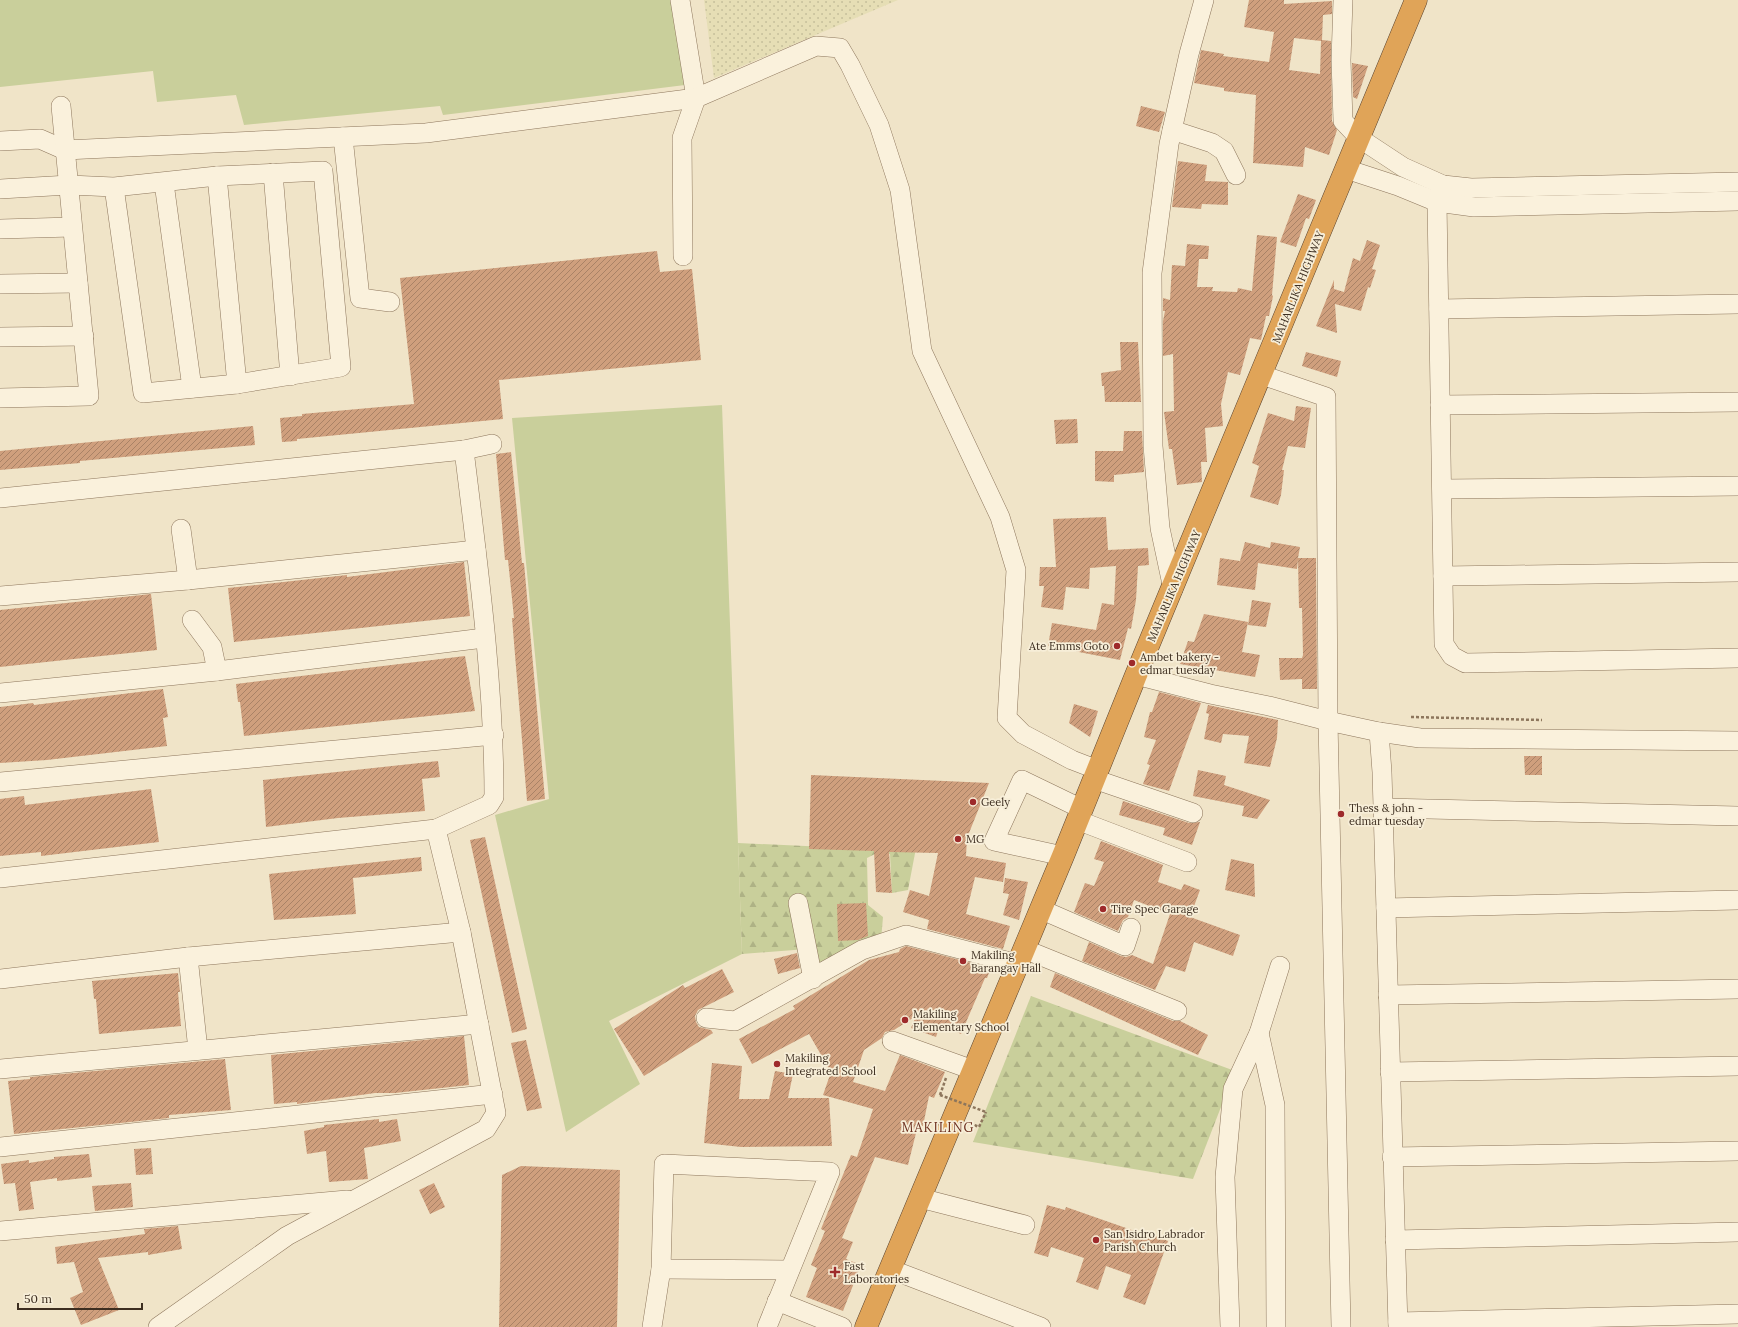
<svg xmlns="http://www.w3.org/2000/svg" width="1738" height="1327" font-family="Lora,serif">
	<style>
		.farmland { fill: url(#farmland-dots) }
		.green { fill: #c9cf9b }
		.forest { fill: url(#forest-firs) }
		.building { fill: url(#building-hatch); fill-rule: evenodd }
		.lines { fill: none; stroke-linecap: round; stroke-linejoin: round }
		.minor-casing { stroke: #8d765c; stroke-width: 20 }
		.highway-casing { stroke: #5b4430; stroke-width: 23 }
		.path { stroke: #8d765c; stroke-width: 2.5; stroke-dasharray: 3 2; stroke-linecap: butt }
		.minor { stroke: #faf1dc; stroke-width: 19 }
		.highway { stroke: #e0a458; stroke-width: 22 }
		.path-bridge { stroke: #8d765c; stroke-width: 2.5; stroke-dasharray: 3 2; stroke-linecap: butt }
		.poi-dot { fill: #9e2a2b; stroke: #f7eed8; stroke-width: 1.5 }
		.labels { text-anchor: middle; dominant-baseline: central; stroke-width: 3.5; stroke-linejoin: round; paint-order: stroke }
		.street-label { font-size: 11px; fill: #3d2e20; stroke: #f7eed8 }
		.poi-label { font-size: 11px; fill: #3d2e20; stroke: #f7eed8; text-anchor: start }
		.quarter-label { font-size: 13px; letter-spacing: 1px; fill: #6b2e1e; stroke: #f7eed8 }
	</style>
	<defs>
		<pattern id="farmland-dots" width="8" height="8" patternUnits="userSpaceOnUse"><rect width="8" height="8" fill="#e6deb5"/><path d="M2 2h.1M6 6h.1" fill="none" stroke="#c6bf9b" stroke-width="1.8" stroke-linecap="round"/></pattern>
		<pattern id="forest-firs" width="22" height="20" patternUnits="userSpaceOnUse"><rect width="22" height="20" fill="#c9cf9b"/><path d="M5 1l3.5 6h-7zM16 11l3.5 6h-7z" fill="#aeb285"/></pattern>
		<pattern id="building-hatch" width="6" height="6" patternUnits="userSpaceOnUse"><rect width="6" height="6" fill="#cf9f7d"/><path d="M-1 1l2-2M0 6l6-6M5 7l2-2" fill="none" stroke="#a98266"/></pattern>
	</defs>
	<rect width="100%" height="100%" fill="#f0e4c8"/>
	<polygon class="farmland" points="704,0 898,0 714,78"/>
	<g class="green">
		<polygon points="0,0 679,0 693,84 443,115 440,106 244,125 236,95 157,102 153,71 0,87"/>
		<polygon points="722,405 742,954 609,1021 640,1084 566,1132 495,815 549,799 512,418"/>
	</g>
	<g class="forest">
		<polygon points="738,843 849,848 916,848 908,890 892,893 890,854 875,854 867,858 868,905 883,917 881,940 811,968 807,949 742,954"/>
		<polygon points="1031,996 1235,1071 1193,1179 973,1142"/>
	</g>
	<g class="building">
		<path d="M1249,0H1284V4L1332,1V14L1323,15L1322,40L1331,41L1332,121L1337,130L1329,155L1305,147L1303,167L1253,163L1256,95L1224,91V88L1194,83L1201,50L1224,54L1223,56L1269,62L1274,32L1244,27ZM1294,38L1321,41L1320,74L1289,70Z"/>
		<polygon points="1352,63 1368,66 1357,99 1353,97"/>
		<polygon points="1141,106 1165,112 1159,132 1136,126"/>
		<polygon points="1178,161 1207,165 1205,181 1228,182 1228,205 1202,204 1201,209 1172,207"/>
		<polygon points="1298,194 1316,200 1309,219 1306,218 1296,247 1280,242"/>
		<polygon points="1257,235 1277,237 1272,295 1273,296 1269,316 1266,316 1261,340 1250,338 1240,375 1228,372 1221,404 1223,426 1205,428 1207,462 1201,462 1202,482 1177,485 1172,449 1169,449 1164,412 1174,411 1173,354 1163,356 1163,321 1165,311 1163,311 1163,298 1170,300 1172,265 1185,266 1187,244 1209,246 1208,259 1199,259 1197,287 1213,287 1212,291 1237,292 1238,288 1252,291"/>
		<polygon points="1367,240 1380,245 1372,269 1376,270 1370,288 1368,287 1361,311 1335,304 1337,333 1316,326 1334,280 1334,289 1344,292 1353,258 1360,261"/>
		<polygon points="657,251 660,272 692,269 701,360 499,380 503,419 297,439 297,441 282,442 280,418 302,416 302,414 414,404 400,278"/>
		<polygon points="1120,342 1138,342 1141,402 1105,402 1104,386 1102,386 1101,373 1121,370"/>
		<polygon points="1306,352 1341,361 1337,377 1302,366"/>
		<polygon points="1296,406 1311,408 1305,448 1288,446 1282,470 1284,470 1281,495 1278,505 1250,497 1259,466 1252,463 1268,413 1294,421"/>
		<polygon points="1077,419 1078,443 1056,444 1054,420"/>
		<polygon points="253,426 255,445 80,461 80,463 0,470 0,451"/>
		<polygon points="1124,431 1142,431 1144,472 1114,475 1114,482 1095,481 1095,451 1123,451"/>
		<polygon points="511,452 522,563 524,563 545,799 527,801 512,618 514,618 508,560 505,560 496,454"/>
		<polygon points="1106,517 1108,550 1148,548 1149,565 1138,566 1136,600 1131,629 1128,628 1120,660 1048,646 1052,623 1096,630 1102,603 1114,605 1116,566 1090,568 1089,589 1066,587 1063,610 1041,607 1044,586 1039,586 1040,567 1056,567 1053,519"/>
		<polygon points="1245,542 1270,548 1271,542 1300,547 1298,558 1316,558 1317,689 1302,689 1302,679 1280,680 1279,658 1302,658 1303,655 1302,608 1299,608 1298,560 1297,569 1258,563 1255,590 1217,585 1220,558 1240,561"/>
		<polygon points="464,562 470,616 234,642 228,588 347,575 347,577"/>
		<polygon points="151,594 157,650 0,667 0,610"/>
		<polygon points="1252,600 1271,603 1266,627 1248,625"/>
		<polygon points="1204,614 1248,622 1242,652 1260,655 1255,677 1180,664 1188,641 1194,642"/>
		<polygon points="465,656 475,711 244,736 240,702 238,702 236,684"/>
		<polygon points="163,689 168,717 163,718 167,746 47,760 0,763 0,707 33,703 34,705"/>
		<polygon points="1159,692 1201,703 1169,791 1143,784 1150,765 1147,764 1156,740 1144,737 1150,712 1152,712"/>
		<polygon points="1074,704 1098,711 1090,737 1069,723"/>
		<polygon points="1208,705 1278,720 1277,738 1270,767 1244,763 1249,736 1223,734 1221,743 1204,739 1209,714 1206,713"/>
		<polygon points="1524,756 1542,756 1542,775 1525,775"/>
		<polygon points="438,761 440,777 422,779 425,811 338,818 266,827 263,780"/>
		<polygon points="1198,770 1226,776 1224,785 1270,800 1257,819 1242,816 1244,806 1193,796"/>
		<polygon points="811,775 989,783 967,838 966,856 1006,863 1003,882 975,877 966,914 1010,926 1003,949 927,929 929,920 903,912 910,890 929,896 938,853 889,852 892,893 876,892 874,851 809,849"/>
		<polygon points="151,789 159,842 41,856 41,852 0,856 0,799 24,796 25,805"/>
		<polygon points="1123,801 1189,823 1200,822 1192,845 1163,835 1165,828 1119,815"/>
		<polygon points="485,837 527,1029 512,1033 470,840"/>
		<polygon points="1101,841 1163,865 1158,882 1181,890 1184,884 1200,890 1190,917 1240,935 1233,956 1194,942 1185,972 1166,966 1155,990 1082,961 1089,942 1121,956 1126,957 1132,955 1153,964 1170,914 1134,900 1128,917 1123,920 1118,931 1074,912 1085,883 1094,886 1104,862 1094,859"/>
		<polygon points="421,857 422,871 353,878 356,914 274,920 269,874"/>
		<polygon points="1231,859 1254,864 1255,897 1225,890"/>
		<polygon points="1005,878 1028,882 1019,920 1003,915 1009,894 1003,893"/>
		<polygon points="866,903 868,936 858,940 838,941 837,904"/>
		<polygon points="906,946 991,968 987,978 985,978 961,1034 940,1025 936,1037 911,1028 916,1016 894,1030 885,1032 882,1038 864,1050 853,1082 885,1091 900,1055 945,1072 934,1098 929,1096 923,1126 918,1125 908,1165 875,1157 842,1238 853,1242 846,1259 861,1265 843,1311 806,1297 817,1268 811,1265 825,1231 821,1229 851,1155 857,1157 873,1109 823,1095 831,1072 809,1034 752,1064 739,1039 795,1009 793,1006 869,960 899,952 900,949"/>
		<polygon points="797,953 800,968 778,974 774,959"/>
		<polygon points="722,969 734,992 698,1010 695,1016 696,1022 699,1027 711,1030 713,1033 644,1076 614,1029 683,985 685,988"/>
		<polygon points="178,973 180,992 178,992 181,1026 99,1034 96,999 94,999 92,981"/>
		<polygon points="1055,973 1173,1021 1180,1021 1208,1035 1198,1055 1050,987"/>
		<polygon points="464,1036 469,1085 395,1093 375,1093 297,1104 297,1102 274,1104 271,1055"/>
		<polygon points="526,1040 542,1108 527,1111 511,1043"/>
		<polygon points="225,1059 231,1110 169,1115 169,1118 14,1134 8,1081 30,1079 30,1077"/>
		<polygon points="712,1063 742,1066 739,1099 769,1099 775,1071 793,1074 788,1098 829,1098 832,1146 741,1147 704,1143"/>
		<polygon points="379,1119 379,1122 397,1119 401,1141 364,1148 368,1179 329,1182 326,1151 307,1154 304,1131 324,1127 324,1125"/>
		<polygon points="151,1148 153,1174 136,1175 134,1149"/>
		<polygon points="89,1154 92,1177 57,1181 57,1178 30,1182 34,1209 19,1211 15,1183 4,1184 1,1164 29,1160 29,1163 54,1159 54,1157"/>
		<polygon points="521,1166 620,1170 617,1327 499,1327 502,1175"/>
		<polygon points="131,1183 133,1207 95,1211 92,1186"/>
		<polygon points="434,1183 445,1207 430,1214 419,1190"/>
		<polygon points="1047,1205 1065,1210 1066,1207 1146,1235 1147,1233 1168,1241 1145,1305 1123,1297 1131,1275 1106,1266 1098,1290 1076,1282 1084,1258 1051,1247 1048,1257 1034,1253"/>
		<polygon points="178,1226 182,1249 148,1255 148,1252 98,1258 119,1310 81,1325 70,1298 83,1292 74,1262 57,1264 55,1247 145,1234 144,1229"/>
	</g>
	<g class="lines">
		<defs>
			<g id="minor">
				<polyline points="680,0 696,98 682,138 683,256"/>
				<polyline points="1343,0 1341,60 1343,121 1359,138 1403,167 1443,185 1471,188 1738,182"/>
				<polyline points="1172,130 1212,143 1224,151 1236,175"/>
				<polyline points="343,137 360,298 390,302"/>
				<polyline points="0,141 40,139 65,150 426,133 696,98 816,46 840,48 850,65 879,125 900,190 922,351 1000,517 1016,570 1007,718 1023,734 1072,760 1098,770"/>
				<polyline points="1346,169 1398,186 1437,202 1474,207 1738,201"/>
				<polyline points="273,173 290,376"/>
				<polyline points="217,176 237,384"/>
				<polyline points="164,183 192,388"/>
				<polyline points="1443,185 1437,202 1444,644 1452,656 1465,663 1738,658"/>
				<polyline points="0,189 69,185 114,187 217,176 323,171 341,367 237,384 143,393 114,187"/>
				<polyline points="0,229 72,227"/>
				<polyline points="0,284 78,283"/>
				<polyline points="1439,309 1738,304"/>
				<polyline points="0,337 84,336"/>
				<polyline points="1262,375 1326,397 1328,721 1341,1327"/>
				<polyline points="0,398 89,396 61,106"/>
				<polyline points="1440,405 1738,402"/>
				<polyline points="1442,489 1738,486"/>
				<polyline points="0,498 464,450 492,444"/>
				<polyline points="181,529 188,580"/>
				<polyline points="1443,576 1738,572"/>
				<polyline points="1173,589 1160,528 1153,446 1152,273 1169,144 1189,54 1204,0"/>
				<polyline points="0,596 188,580 476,550"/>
				<polyline points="192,620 212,647 217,671"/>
				<polyline points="1136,675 1210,694 1269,706 1328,721 1379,732 1420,738 1738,741"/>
				<polyline points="0,693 217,671 484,638"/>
				<polyline points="1379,732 1382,772 1398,1327"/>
				<polyline points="1094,779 1193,813"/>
				<polyline points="0,782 494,735"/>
				<polyline points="1384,808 1738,816"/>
				<polyline points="1077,820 1187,862"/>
				<polyline points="1063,856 994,841 1022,780 1082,809"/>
				<path d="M0,878L436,829L489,805L494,797C494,681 478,565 464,450"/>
				<polyline points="798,903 813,979"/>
				<polyline points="1386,908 1738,900"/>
				<polyline points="1040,909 1125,946 1131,928"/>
				<polyline points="1024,949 1177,1011"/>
				<polyline points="188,957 198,1050"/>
				<polyline points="0,979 188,957 461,932"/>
				<polyline points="1388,995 1738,989"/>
				<polyline points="706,1018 735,1021 862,950 906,935 1018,964"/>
				<polyline points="1259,1033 1275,1105 1276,1327"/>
				<polyline points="892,1041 973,1070"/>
				<polyline points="0,1069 479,1024"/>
				<polyline points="1390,1072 1738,1066"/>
				<polyline points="0,1147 493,1094"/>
				<polyline points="1392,1157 1738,1151"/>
				<polyline points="920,1198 1025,1225"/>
				<polyline points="0,1231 347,1200"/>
				<polyline points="1395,1240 1738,1232"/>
				<polyline points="661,1269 789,1270"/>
				<polyline points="890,1269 1041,1327"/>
				<polyline points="777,1301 842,1327"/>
				<polyline points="1398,1322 1738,1314"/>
				<polyline points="158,1327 287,1236 486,1129 496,1113 461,932 436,829"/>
				<polyline points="652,1327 661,1269 664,1164 830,1172 767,1327"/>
				<polyline points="1230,1327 1225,1177 1233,1089 1259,1033 1280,966"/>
			</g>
			<polyline id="highway" points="866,1327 1063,856 1136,675 1416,0"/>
		</defs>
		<use href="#minor" class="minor-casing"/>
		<use href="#highway" class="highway-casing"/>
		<g class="path">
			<polyline points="1411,717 1542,720"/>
			<polyline points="940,1095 946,1078"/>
			<polyline points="970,1123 979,1127 986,1112"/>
		</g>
		<use href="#minor" class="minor"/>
		<use href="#highway" class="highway"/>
		<polyline class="path-bridge" points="940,1095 986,1112"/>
	</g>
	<g class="poi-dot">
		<circle cx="1117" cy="646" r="4"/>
		<circle cx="1132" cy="663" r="4"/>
		<circle cx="973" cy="802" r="4"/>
		<circle cx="1341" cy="814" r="4"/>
		<circle cx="958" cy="839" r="4"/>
		<circle cx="1103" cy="909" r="4"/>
		<circle cx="963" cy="961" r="4"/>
		<circle cx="905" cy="1020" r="4"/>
		<circle cx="777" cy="1064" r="4"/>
		<circle cx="1096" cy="1240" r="4"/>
		<path d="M833 1266h4v4h4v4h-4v4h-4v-4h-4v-4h4z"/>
	</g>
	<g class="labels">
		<g class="street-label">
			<text transform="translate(1298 287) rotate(-68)">MAHARLIKA HIGHWAY</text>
			<text transform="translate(1174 586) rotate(-67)">MAHARLIKA HIGHWAY</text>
		</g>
		<g class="poi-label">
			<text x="1109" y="646" text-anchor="end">Ate Emms Goto</text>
			<text x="1140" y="657">Ambet bakery -<tspan x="1140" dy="13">edmar tuesday</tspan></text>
			<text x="981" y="802">Geely</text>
			<text x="1349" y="808">Thess &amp; john -<tspan x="1349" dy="13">edmar tuesday</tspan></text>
			<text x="966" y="839">MG</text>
			<text x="1111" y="909">Tire Spec Garage</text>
			<text x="971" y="955">Makiling<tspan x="971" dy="13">Barangay Hall</tspan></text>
			<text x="913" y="1014">Makiling<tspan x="913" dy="13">Elementary School</tspan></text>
			<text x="785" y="1058">Makiling<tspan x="785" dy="13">Integrated School</tspan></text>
			<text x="1104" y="1234">San Isidro Labrador<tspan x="1104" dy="13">Parish Church</tspan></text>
			<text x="844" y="1266">Fast<tspan x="844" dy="13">Laboratories</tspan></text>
		</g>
		<g class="quarter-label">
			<text x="938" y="1127">MAKILING</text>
		</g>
	</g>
	<path d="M18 1303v6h124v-6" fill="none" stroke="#3d2e20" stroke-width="2"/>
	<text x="24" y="1303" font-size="12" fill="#3d2e20" stroke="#f7eed8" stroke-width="3" paint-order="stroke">50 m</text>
</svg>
